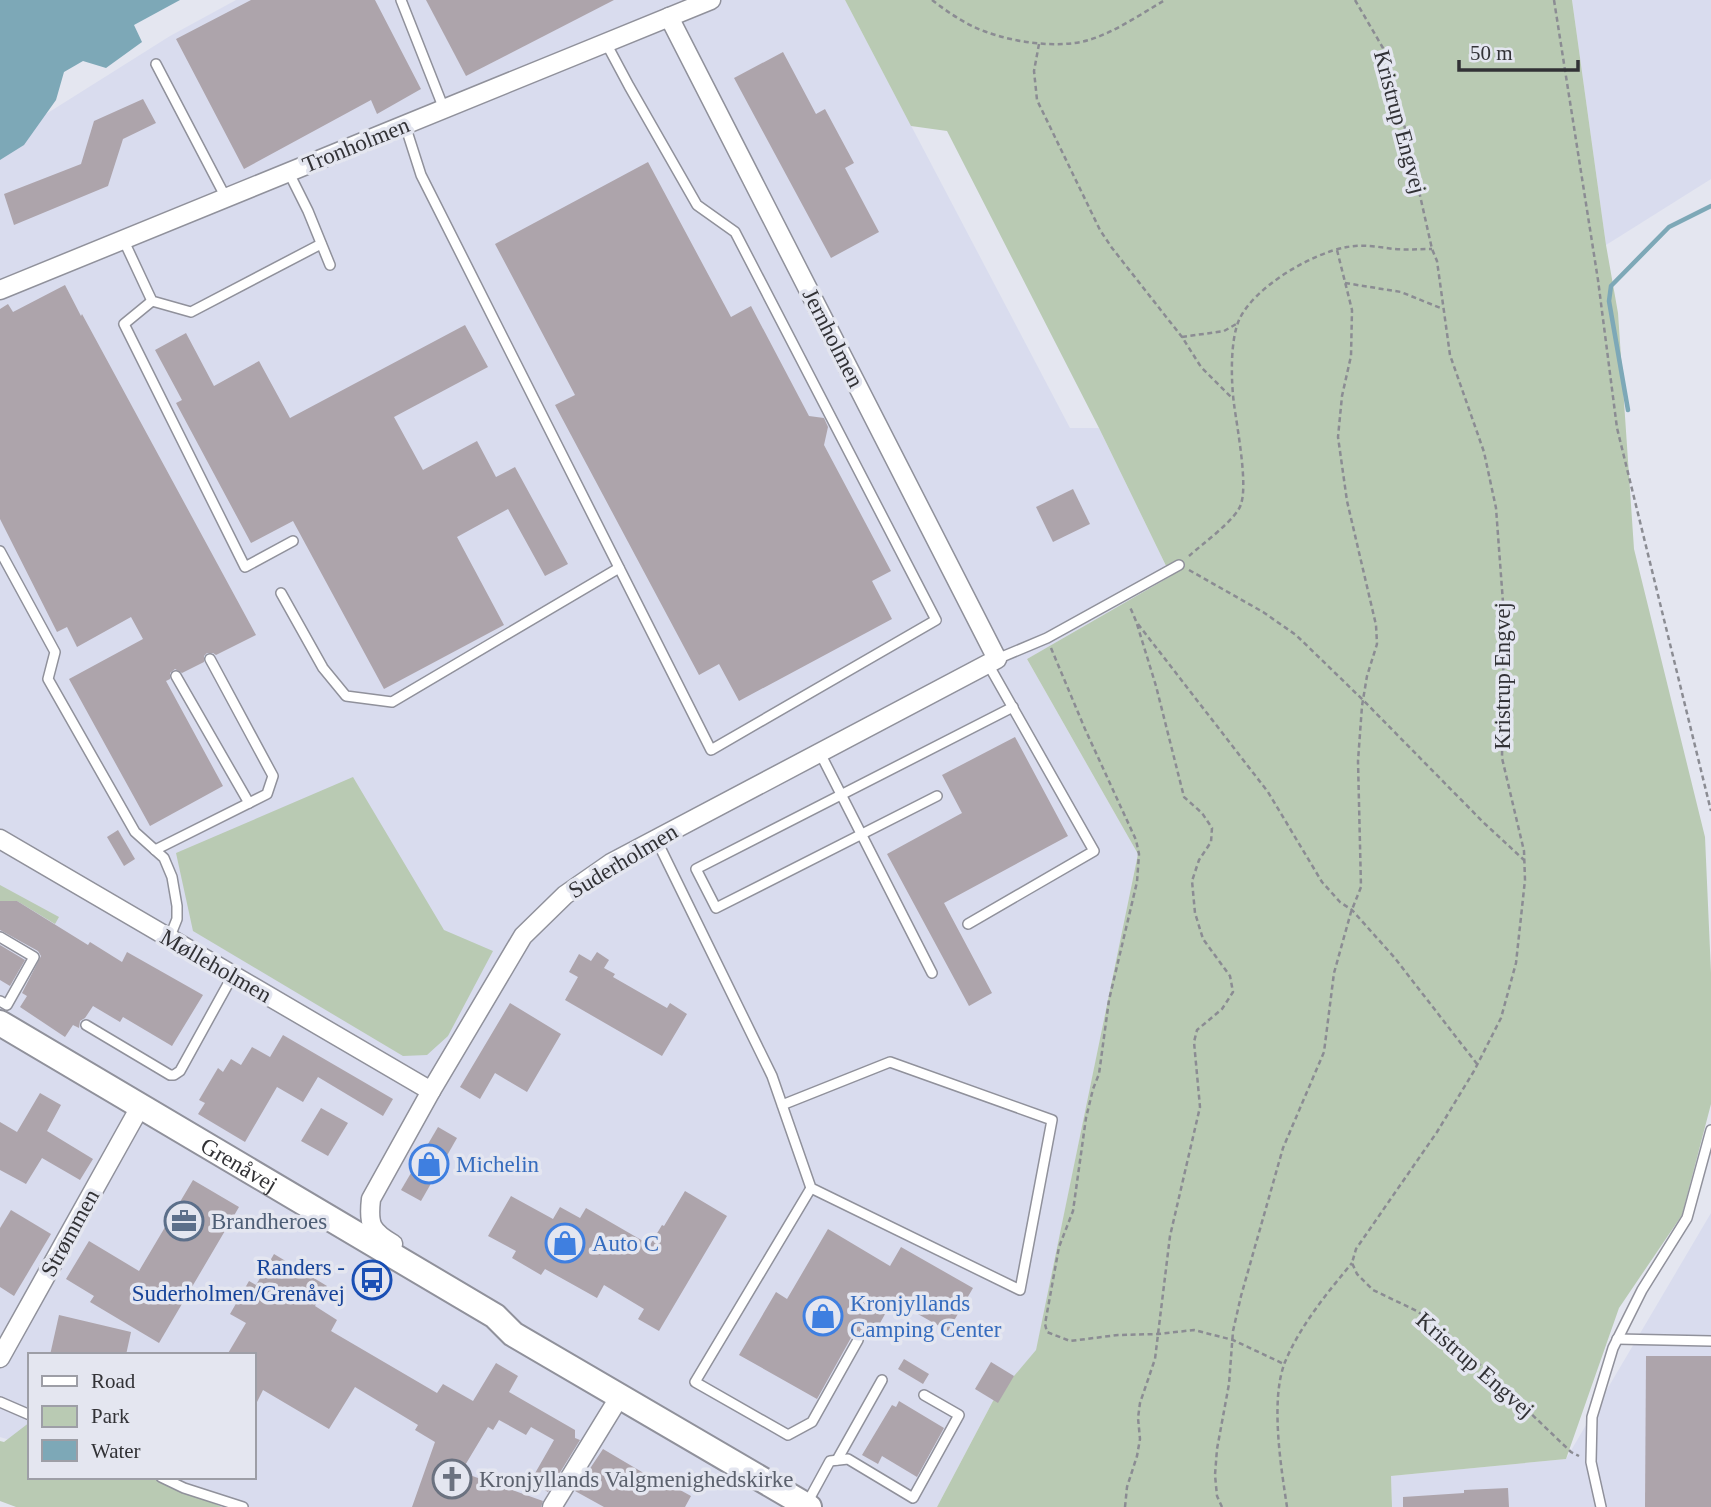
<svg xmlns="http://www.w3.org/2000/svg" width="1711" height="1507" font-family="Georgia,serif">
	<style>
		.built { fill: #d9dcee }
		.green { fill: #b9cab3 }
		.water { fill: #7da8b7 }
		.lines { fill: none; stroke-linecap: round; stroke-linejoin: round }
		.stream { stroke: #7da8b7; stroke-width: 4.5 }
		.building { fill: #ada4ab }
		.lane-casing { stroke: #90919b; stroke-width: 12 }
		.street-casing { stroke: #90919b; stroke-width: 21 }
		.secondary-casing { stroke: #90919b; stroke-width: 28 }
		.path { stroke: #8b8c93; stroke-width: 2.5; stroke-dasharray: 5 3.5; stroke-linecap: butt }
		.lane { stroke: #fff; stroke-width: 9 }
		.street { stroke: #fff; stroke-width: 18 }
		.secondary { stroke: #fff; stroke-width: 24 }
		.labels { text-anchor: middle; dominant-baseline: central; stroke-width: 7; stroke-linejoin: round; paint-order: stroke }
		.street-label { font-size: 23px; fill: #323236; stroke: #e4e6f0 }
		.shop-label { font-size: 23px; fill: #366cbe; stroke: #e4e6f0; text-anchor: start }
		.service-label { font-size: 23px; fill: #4e5e75; stroke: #e4e6f0; text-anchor: start }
		.transit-label { font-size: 23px; fill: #164399; stroke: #e4e6f0; text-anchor: end }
		.worship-label { font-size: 23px; fill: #5b616d; stroke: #e4e6f0; text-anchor: start }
	</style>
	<rect width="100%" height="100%" fill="#e4e6f0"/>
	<g class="built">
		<polygon points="236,0 845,0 1070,428 1099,428 1171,576 1027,659 1138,854 1036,1351 993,1401 937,1507 221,1507 128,1477 254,1477 254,1355 30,1355 30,1446 0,1437 0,143 170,36"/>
		<polygon points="1572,0 1711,0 1711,179 1606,245"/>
		<polygon points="1711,1213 1711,1507 1392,1507 1391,1476 1566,1459"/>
	</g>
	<g class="green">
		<polygon points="845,0 1572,0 1606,245 1618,313 1634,549 1705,837 1711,973 1711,1104 1682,1215 1619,1308 1566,1459 1391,1476 1392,1507 937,1507 993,1401 1036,1350 1138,854 1027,659 1171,576 1099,428 947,131 911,126"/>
		<polygon points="353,777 444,930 493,951 448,1036 427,1055 403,1056 193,931 176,853"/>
		<polygon points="0,885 59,917 55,924 17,901 0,901"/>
		<polygon points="30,1422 30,1477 153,1477 222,1507 16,1507 0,1501 0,1441 4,1442"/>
	</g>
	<polygon class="water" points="0,0 180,0 134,25 142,42 106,68 83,61 64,72 56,100 24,145 0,160"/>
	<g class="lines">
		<polyline class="stream" points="1628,410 1609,301 1611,286 1669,227 1711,206"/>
	</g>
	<g class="building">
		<polygon points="251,0 375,0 421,89 377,114 371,100 244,169 176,39"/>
		<polygon points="426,0 614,0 466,76"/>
		<polygon points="783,52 816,114 825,109 854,163 845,168 879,232 831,258 734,78"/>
		<polygon points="143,99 156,123 123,139 108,186 14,225 4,194 81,164 94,121"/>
		<polygon points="648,162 731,317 751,306 809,416 824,418 828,427 824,445 891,571 872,581 892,619 739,701 719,664 699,675 555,405 575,395 495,244"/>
		<polygon points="65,285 81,316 82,314 256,635 216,655 213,653 207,653 204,656 204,662 182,673 175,669 170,673 170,679 166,681 223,786 150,826 69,679 143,639 131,617 77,647 67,627 57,632 0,519 0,309 8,304 13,312"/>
		<polygon points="465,325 488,367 394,417 423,470 477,441 496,477 515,467 568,564 545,576 508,509 457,537 504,625 384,689 293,521 251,543 176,403 182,400 155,350 186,333 214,386 259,361 290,418"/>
		<polygon points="1073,489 1090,524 1053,542 1036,507"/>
		<polygon points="1015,737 1068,836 944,903 992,993 969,1006 887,854 962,813 942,775"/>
		<polygon points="118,830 135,859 124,866 107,837"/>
		<polygon points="0,901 17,901 88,945 90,942 122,962 127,952 203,995 172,1046 123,1017 120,1022 93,1006 85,1018 80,1021 79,1028 73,1025 65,1037 20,1007 27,996 22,993 41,956 38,951 0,930"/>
		<polygon points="0,945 25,960 10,986 0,980"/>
		<polygon points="597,952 609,960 604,968 615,974 613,977 667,1008 670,1003 687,1014 662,1056 565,1000 578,977 569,972 579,954 591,961"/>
		<polygon points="510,1003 561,1034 527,1092 495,1073 480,1099 460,1087"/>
		<polygon points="283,1035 393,1099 383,1116 318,1077 303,1102 277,1087 245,1142 198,1114 205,1103 199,1100 218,1068 223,1072 231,1059 241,1065 252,1047 270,1057"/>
		<polygon points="40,1093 61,1105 47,1131 93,1159 80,1180 42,1158 26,1184 0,1170 0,1122 17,1132"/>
		<polygon points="321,1108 348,1123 328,1156 301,1141"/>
		<polygon points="438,1127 457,1138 421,1201 401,1190"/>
		<polygon points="193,1180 239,1207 159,1343 90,1302 94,1296 66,1279 89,1241 139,1271"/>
		<polygon points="685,1191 727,1216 659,1331 638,1319 644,1309 604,1285 597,1298 545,1269 541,1275 512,1258 516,1251 488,1236 511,1196 553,1219 560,1207 580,1218 586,1208 650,1245 662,1225 664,1226"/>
		<polygon points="11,1210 51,1234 14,1296 0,1287 0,1228"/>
		<polygon points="828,1229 890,1266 901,1247 973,1288 948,1331 893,1300 871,1339 858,1331 852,1336 817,1399 739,1355 776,1292 787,1299"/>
		<polygon points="274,1254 327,1286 315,1306 337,1320 331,1331 437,1393 443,1384 473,1401 496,1363 518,1376 509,1392 575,1430 575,1438 580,1440 548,1492 530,1482 554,1440 531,1427 526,1435 499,1420 493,1430 488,1427 461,1472 543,1501 541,1507 412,1507 435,1442 415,1430 418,1425 355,1387 329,1429 263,1390 254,1408 254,1355 227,1355 246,1323 230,1314 249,1281 256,1285"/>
		<polygon points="59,1315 131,1332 126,1355 50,1355"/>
		<polygon points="1646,1356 1711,1356 1711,1507 1645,1507"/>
		<polygon points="904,1359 929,1374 923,1384 898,1369"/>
		<polygon points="991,1362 1014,1376 998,1403 975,1389"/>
		<polygon points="899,1401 944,1428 917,1477 882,1456 878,1464 862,1455 892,1405 896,1407"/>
		<polygon points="603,1449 669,1488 671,1485 691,1496 685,1507 604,1507 575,1491"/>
		<polygon points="1508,1488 1509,1507 1403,1507 1403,1497 1464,1493 1464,1490"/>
	</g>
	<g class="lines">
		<defs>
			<g id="lane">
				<polyline points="401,0 444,109"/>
				<polyline points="156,64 225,196"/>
				<polyline points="405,125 421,175 711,750 936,620 735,232 697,205 629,86 606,43"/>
				<polyline points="288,171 308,211 330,265"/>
				<polyline points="123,239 152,301 191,312 321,244"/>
				<polyline points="152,301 124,324 245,567 293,541"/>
				<polyline points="0,551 55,652 48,679 135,832 164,858 172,877 177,906 177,919 169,939"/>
				<polyline points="281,593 323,668 346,696 392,702 619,568"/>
				<polyline points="997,659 1047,638 1179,565"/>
				<polyline points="176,676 249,803"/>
				<polyline points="820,753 932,973"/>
				<polyline points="937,796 716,908 696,869 1013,707"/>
				<polyline points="656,839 772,1076 811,1188 1020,1290 1052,1120 890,1062 782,1105"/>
				<polyline points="155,850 267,794 273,776 210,659"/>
				<polyline points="968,924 1094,851 988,664"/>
				<polyline points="0,937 34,957 7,1005 0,1001"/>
				<polyline points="86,1025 170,1075 174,1075 180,1071 233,975"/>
				<polyline points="811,1188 695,1382 788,1435 812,1422 858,1340"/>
				<polyline points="1617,1339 1711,1341"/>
				<polyline points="0,1402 30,1415"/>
				<polyline points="837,1460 882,1380"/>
				<polyline points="161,1477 184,1488 243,1507"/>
				<polyline points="806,1505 830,1461 848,1459 913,1498 959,1415 924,1395"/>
				<polyline points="1601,1507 1591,1462 1592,1417 1613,1348 1642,1290 1687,1218 1711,1130"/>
			</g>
			<g id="street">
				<path d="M0,290C236,192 474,97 711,0"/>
				<polyline points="0,839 431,1091"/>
				<path d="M393,1244C371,1231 368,1225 371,1199L431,1091L523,936L565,895L611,863L997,659L669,17"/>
				<polyline points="0,1358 140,1107"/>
				<polyline points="552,1507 620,1396"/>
			</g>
			<g id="secondary">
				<path id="s1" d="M0,1023L495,1316L513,1334L809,1507"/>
			</g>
		</defs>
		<use href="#lane" class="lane-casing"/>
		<use href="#street" class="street-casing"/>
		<use href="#secondary" class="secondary-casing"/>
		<g class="path">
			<path d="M932,0C945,10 958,19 972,26C1003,41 1055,50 1089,40C1115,32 1141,14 1165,0"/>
			<polyline points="1355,0 1383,48 1395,84 1432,249 1437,261 1450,355 1484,452 1496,508 1504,616 1502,758 1524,851 1525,880 1516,963 1501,1018 1474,1071 1437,1132 1356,1249 1352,1263 1357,1274 1373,1290 1417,1311 1446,1332 1571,1452 1579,1456"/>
			<polyline points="1554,0 1598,280 1617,428 1711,811"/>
			<polyline points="1039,44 1034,71 1037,100 1100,230 1112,248 1182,337 1201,367 1233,399"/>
			<polyline points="1345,283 1401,292 1443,309"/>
			<polyline points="1182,337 1224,331 1238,323"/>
			<path d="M1189,556C1201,545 1237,519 1241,504C1248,484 1237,427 1234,404C1231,381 1230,341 1239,320C1254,287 1312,253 1347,247C1363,244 1379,247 1394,249C1407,250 1419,249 1432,249"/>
			<polyline points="1189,570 1263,612 1296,635 1363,700 1483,822 1524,860"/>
			<polyline points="1138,624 1268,792 1322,882 1340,902 1352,910 1394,957 1477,1064"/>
			<polyline points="1051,648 1085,729 1136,840 1139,854 1137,882 1109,1000 1099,1074 1093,1089 1086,1118 1073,1211 1059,1247 1045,1324 1047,1332 1070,1341 1118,1335 1158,1334 1194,1330 1233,1340 1284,1364"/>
			<polyline points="1125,1507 1127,1487 1137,1456 1140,1439 1138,1418 1140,1403 1155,1359 1170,1236 1200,1107 1194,1042 1197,1030 1222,1009 1233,992 1230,976 1203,939 1195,913 1192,881 1199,860 1211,842 1212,828 1202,813 1184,797 1156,686 1136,621 1130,607"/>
			<polyline points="1222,1507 1217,1496 1215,1475 1217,1449 1229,1384 1233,1331 1241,1296 1283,1148 1324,1052 1334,973 1351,912 1361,887 1358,761 1362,706 1367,676 1377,644 1376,625 1347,501 1338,437 1342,396 1351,356 1352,310 1337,250"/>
			<path d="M1287,1507C1281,1467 1270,1400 1285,1362C1300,1326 1327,1293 1352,1263"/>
		</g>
		<use href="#lane" class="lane"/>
		<use href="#street" class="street"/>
		<use href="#secondary" class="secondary"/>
	</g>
	<defs>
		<symbol id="shop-ring" viewBox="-11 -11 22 22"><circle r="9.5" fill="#e4e6f0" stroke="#3f7fe0" stroke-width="1.5"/><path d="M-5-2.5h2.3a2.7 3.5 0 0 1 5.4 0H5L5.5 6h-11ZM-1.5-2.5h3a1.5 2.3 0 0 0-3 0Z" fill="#3f7fe0"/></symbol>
		<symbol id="office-ring" viewBox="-11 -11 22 22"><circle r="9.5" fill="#e4e6f0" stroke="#5c6f8a" stroke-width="1.5"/><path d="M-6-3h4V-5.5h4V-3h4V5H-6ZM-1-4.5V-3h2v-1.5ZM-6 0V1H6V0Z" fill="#5c6f8a"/></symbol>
		<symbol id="bus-ring" viewBox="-11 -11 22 22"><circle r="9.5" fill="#e4e6f0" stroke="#1a4fb4" stroke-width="1.5"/><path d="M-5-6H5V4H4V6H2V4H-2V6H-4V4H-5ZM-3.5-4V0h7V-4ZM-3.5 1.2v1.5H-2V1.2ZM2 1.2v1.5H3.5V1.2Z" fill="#1a4fb4"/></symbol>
		<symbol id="church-ring" viewBox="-11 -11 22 22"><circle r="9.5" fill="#e4e6f0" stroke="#6b7280" stroke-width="1.5"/><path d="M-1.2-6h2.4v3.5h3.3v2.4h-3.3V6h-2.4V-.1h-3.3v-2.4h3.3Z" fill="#6b7280"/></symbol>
	</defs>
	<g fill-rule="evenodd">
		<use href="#shop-ring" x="407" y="1142" width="44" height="44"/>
		<use href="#office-ring" x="162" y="1199" width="44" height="44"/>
		<use href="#shop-ring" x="543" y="1221" width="44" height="44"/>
		<use href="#bus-ring" x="350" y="1258" width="44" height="44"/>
		<use href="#shop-ring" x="801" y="1294" width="44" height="44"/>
		<use href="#church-ring" x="430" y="1457" width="44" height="44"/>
	</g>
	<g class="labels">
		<g class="street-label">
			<text transform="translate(1400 122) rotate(75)">Kristrup Engvej</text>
			<text transform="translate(356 145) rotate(-22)">Tronholmen</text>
			<text transform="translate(833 338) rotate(63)">Jernholmen</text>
			<text transform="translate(1502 676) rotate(-90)">Kristrup Engvej</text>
			<text transform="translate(623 861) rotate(-31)">Suderholmen</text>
			<text transform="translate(216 966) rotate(30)">Mølleholmen</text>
			<text stroke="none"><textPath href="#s1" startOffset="278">Grenåvej</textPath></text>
			<text transform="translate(70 1233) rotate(-61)">Strømmen</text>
			<text transform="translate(1475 1365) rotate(41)">Kristrup Engvej</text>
		</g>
		<g class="shop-label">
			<text x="456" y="1164">Michelin</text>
			<text x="592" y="1243">Auto C</text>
			<text x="850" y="1303">Kronjyllands<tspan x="850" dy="26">Camping Center</tspan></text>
		</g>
		<g class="service-label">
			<text x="211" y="1221">Brandheroes</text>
		</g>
		<g class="transit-label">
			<text x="345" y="1267">Randers -<tspan x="345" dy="26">Suderholmen/Grenåvej</tspan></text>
		</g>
		<g class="worship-label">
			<text x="479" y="1479">Kronjyllands Valgmenighedskirke</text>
		</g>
	</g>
	<rect x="28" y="1353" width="228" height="126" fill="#e4e6f0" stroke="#9d9ea6" stroke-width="2"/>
	<rect x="42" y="1376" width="35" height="10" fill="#ffffff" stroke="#9d9ea6" stroke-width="2"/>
	<text x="91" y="1388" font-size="21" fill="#323236">Road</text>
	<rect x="42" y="1406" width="35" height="21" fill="#b9cab3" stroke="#9d9ea6" stroke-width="2"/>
	<text x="91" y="1423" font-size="21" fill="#323236">Park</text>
	<rect x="42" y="1440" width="35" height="21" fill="#7da8b7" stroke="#9d9ea6" stroke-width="2"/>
	<text x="91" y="1458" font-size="21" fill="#323236">Water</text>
	<path d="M1459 60v10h119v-10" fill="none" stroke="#323236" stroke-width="3.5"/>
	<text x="1470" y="60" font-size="21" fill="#323236" stroke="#e4e6f0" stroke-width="5" paint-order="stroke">50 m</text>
</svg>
